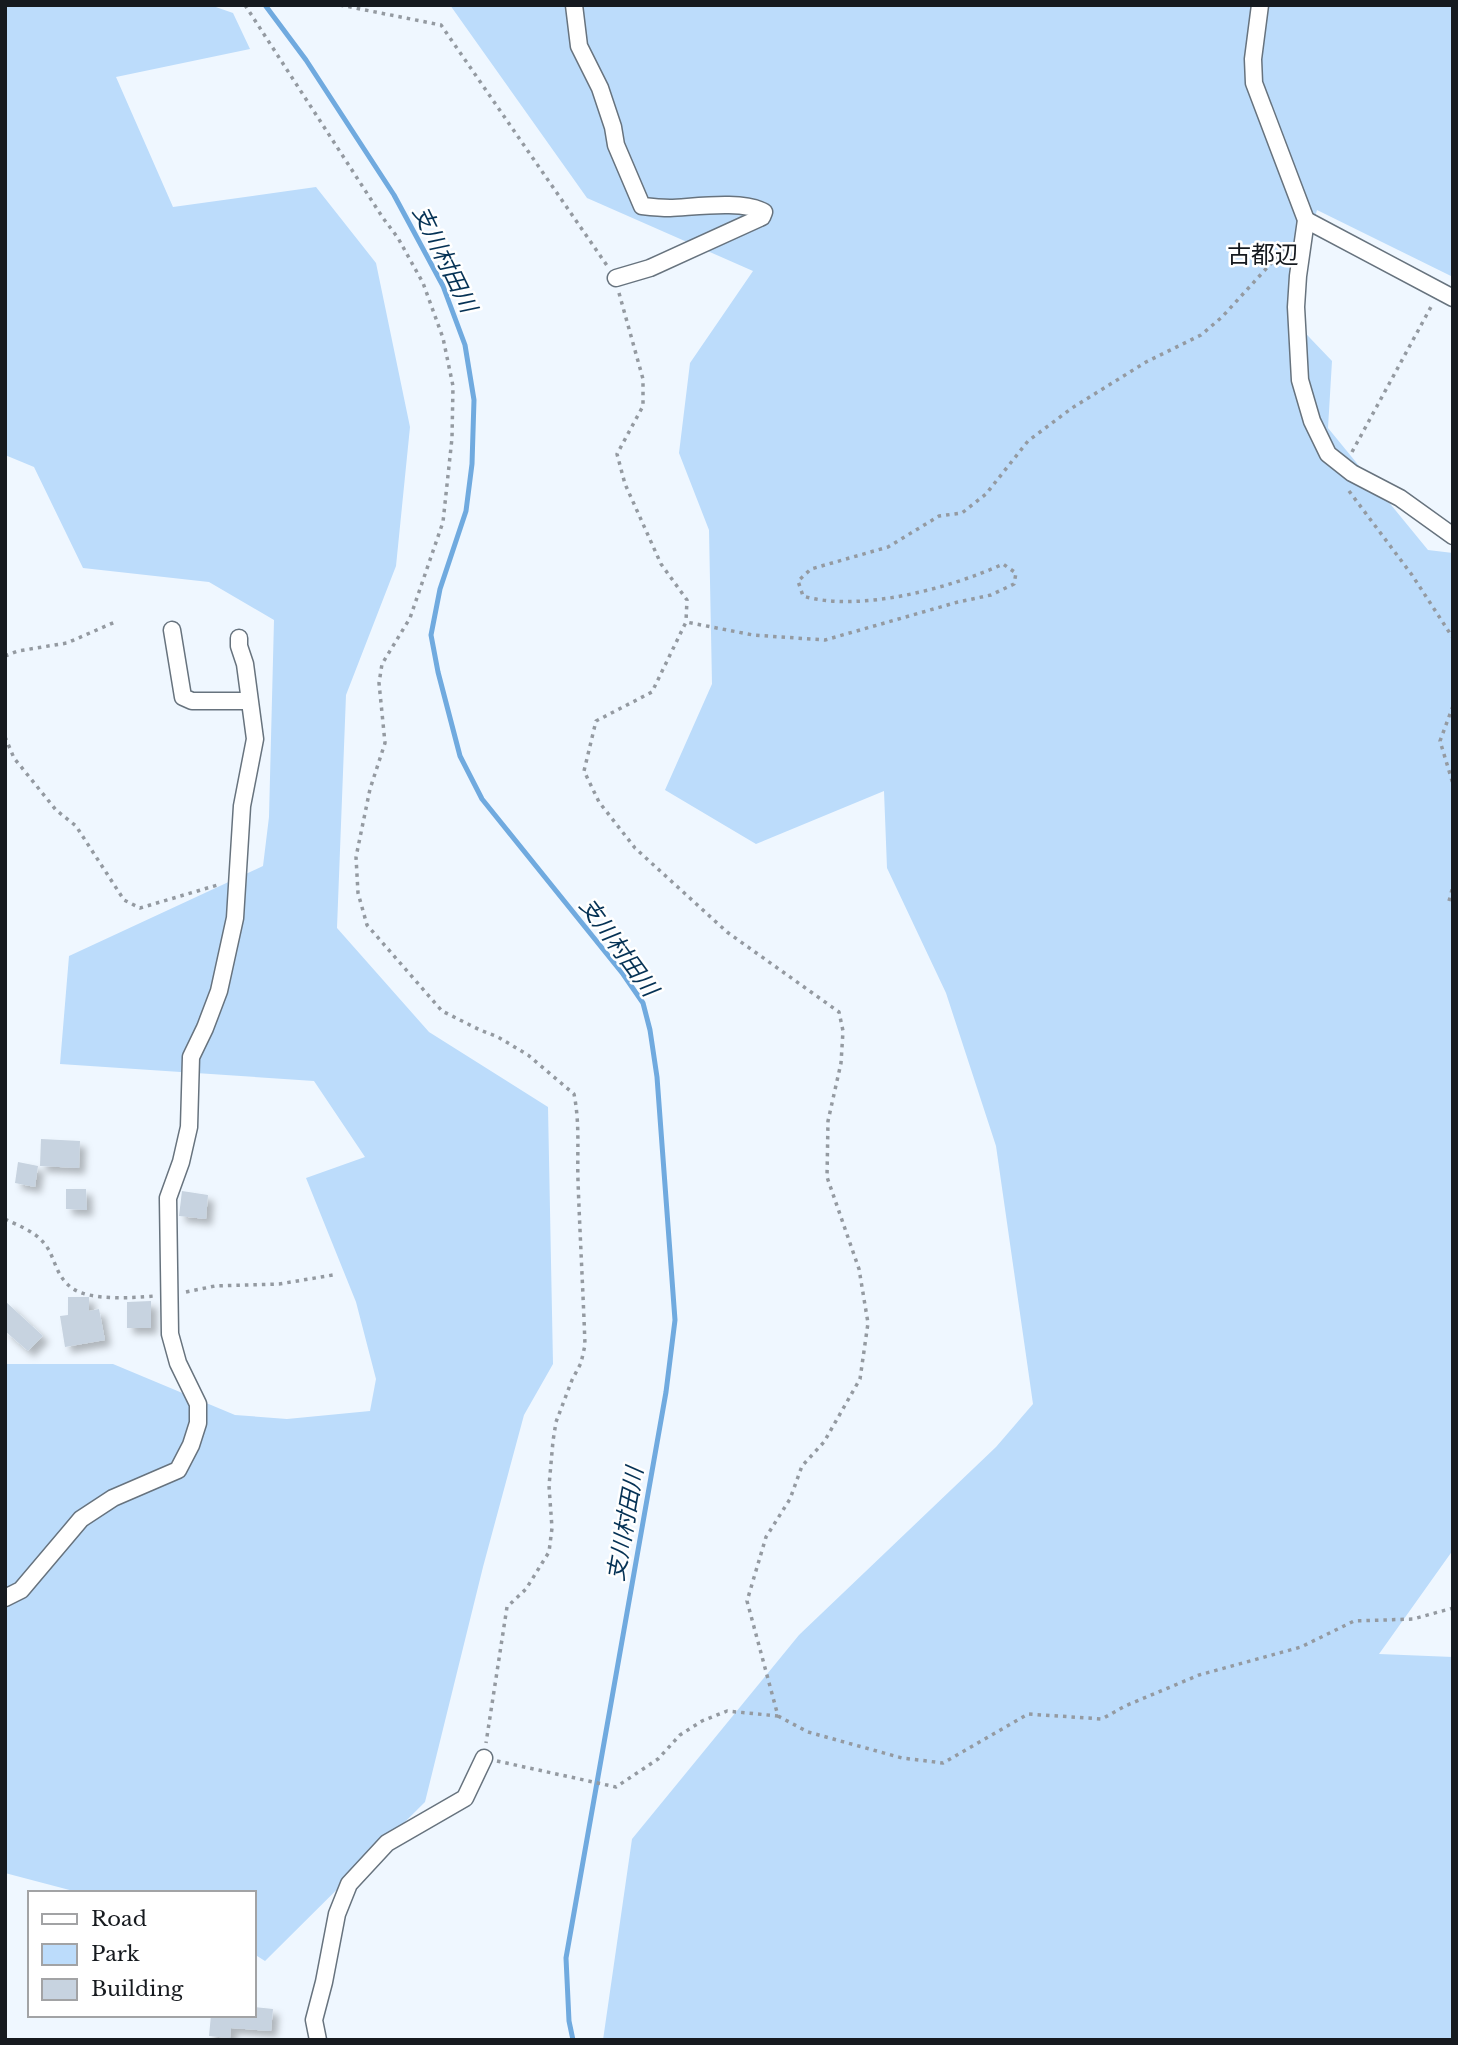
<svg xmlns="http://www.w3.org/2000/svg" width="1458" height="2045" font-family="'Libre Baskerville','Noto Sans JP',serif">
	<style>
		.green { fill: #bcdcfb }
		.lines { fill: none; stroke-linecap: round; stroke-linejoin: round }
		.stream { stroke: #70aadf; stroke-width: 5 }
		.building { fill: #c7d3e0; filter: url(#shadow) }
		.minor-casing { stroke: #67737e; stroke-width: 19 }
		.path { stroke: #949aa1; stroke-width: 3.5; stroke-dasharray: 3.5 5; stroke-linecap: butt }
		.minor { stroke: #fff; stroke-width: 16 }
		.labels { text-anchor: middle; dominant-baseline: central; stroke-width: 5; stroke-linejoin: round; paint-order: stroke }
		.water-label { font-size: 23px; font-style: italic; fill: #053255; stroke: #fff }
		.quarter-label { font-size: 24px; fill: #161a1f; stroke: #fff }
	</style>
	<defs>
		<filter id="shadow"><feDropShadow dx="6" dy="6" stdDeviation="3.5" flood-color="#0004"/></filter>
	</defs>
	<rect width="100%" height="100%" fill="#eff7ff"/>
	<g class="green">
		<polygon points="5,5 210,5 233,13 250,49 116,77 173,207 316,187 376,263 410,427 396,566 346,695 337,928 429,1032 548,1107 553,1364 524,1415 483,1567 425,1802 265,1961 254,1954 254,1893 81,1893 5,1873 5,1364 113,1364 235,1415 287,1419 370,1411 376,1379 356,1302 306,1178 365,1157 314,1081 60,1064 69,956 263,866 269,817 274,620 209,582 83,568 34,467 5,455"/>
		<polygon points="450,5 1453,5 1453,277 1317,210 1288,315 1332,361 1328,428 1428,550 1453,553 1453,1192 1451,1194 1453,1203 1453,1550 1379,1654 1453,1657 1453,2040 603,2040 632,1839 799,1635 996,1447 1033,1404 996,1146 946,993 887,868 884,791 756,844 665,790 712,684 709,530 679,453 690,363 753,271 587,198"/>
	</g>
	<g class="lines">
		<polyline class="stream" points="265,5 306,60 394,195 443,286 465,345 474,400 472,464 466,511 440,589 431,635 438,672 460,756 482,799 623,974 643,1003 650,1030 657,1077 675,1320 666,1392 566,1958 569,2021 573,2040"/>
	</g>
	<g class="building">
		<polygon points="41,1139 80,1141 79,1168 40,1166"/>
		<polygon points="18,1162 38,1166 35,1187 15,1183"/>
		<polygon points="66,1189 86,1189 87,1210 66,1209"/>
		<polygon points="182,1191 208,1195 206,1219 179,1216"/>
		<polygon points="68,1297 89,1297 89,1311 99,1309 105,1340 65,1347 60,1316 68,1315"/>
		<polygon points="5,1301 43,1336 28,1351 5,1331"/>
		<polygon points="151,1301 151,1328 127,1328 127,1302"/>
		<polygon points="254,2007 273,2009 271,2031 231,2028 230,2038 209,2036 211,2015 254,2015"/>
	</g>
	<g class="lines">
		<defs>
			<g id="minor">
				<path d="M574,5L579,46L600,88L613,127L616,145L642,206C651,207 660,208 670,208C695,207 743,200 764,212L762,217L650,268L616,278"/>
				<polyline points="1260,5 1253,59 1254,83 1306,220 1298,276 1296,307 1300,380 1312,421 1328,454 1352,473 1400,498 1453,536"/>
				<polyline points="1306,220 1453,298"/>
				<polyline points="172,630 183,697 192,701 249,701"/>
				<polyline points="5,1598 21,1590 81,1519 113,1498 178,1470 191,1445 198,1423 198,1404 178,1363 170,1334 168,1198 181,1162 189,1127 191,1057 205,1028 219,991 235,918 242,806 255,739 245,664 239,646 239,638"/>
				<polyline points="318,2040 314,2020 324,1982 337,1914 349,1884 387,1843 465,1798 484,1758"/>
			</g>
		</defs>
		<use href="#minor" class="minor-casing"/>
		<g class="path">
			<path d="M245,5L383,218L398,238L423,283L443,338L453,386L452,438L443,522L410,618L382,664L379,683L385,743L370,789L356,857L358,893L367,925L442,1011L480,1030L498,1037L528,1055L574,1094C580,1124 577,1151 578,1181C580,1236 583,1290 585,1345L581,1363L572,1380L556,1422L553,1441L549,1486L552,1528L549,1552L526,1589L507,1607L486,1743"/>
			<polyline points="340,5 441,25 608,267"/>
			<polyline points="619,293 643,379 643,406 617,454 625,484 661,564 687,600 686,621"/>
			<polyline points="1352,452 1432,305"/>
			<polyline points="1349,491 1412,575 1453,638"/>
			<polyline points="5,656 18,651 67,643 115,622"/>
			<polyline points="1453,706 1440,741 1453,784"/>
			<polyline points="5,737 14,758 56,810 76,826 124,900 140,908 221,884"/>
			<polyline points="1449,901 1453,886"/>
			<path d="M5,1219C17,1225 34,1231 43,1242C55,1254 54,1275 72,1288C90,1301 132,1298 154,1296"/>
			<polyline points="186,1292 215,1286 279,1284 333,1275"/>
			<polyline points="778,1716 808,1732 902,1758 943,1763 1028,1714 1102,1719 1125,1706 1199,1675 1301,1647 1354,1621 1413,1619 1453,1608"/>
			<path d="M497,1761L616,1787L658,1759L680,1735L702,1721L727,1711L778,1716L747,1601L766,1537L790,1499L802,1466L824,1442L860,1379L868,1323L859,1269L827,1177L828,1121L841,1063L843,1031L839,1012L727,932L635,848L599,802L584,771L596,721L652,692L686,622L753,635L825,640L958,602L991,595L1014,584L1016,573L1003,564C951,588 859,613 803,596L798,581L811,569L888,547L939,516L962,513L986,494L1028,441L1072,408L1146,362L1201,335L1222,317L1286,247"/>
		</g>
		<use href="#minor" class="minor"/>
	</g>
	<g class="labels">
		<g class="water-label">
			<text transform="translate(445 259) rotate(64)">支川村田川</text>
			<text transform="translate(619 947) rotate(54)">支川村田川</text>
			<text transform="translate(625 1524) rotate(-80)">支川村田川</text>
		</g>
		<g class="quarter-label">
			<text x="1263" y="254">古都辺</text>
		</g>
	</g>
	<rect width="1458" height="2045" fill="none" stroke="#161a1f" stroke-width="14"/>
	<rect x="28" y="1891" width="228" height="126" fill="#ffffff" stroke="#a2a3a5" stroke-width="2"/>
	<rect x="42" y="1914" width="35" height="10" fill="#ffffff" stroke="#a2a3a5" stroke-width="2"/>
	<text x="91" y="1926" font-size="21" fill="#161a1f">Road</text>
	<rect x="42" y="1944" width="35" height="21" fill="#bcdcfb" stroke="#a2a3a5" stroke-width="2"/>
	<text x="91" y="1961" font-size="21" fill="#161a1f">Park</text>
	<rect x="42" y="1979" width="35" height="21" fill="#c7d3e0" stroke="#a2a3a5" stroke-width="2"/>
	<text x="91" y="1996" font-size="21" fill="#161a1f">Building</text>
</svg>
